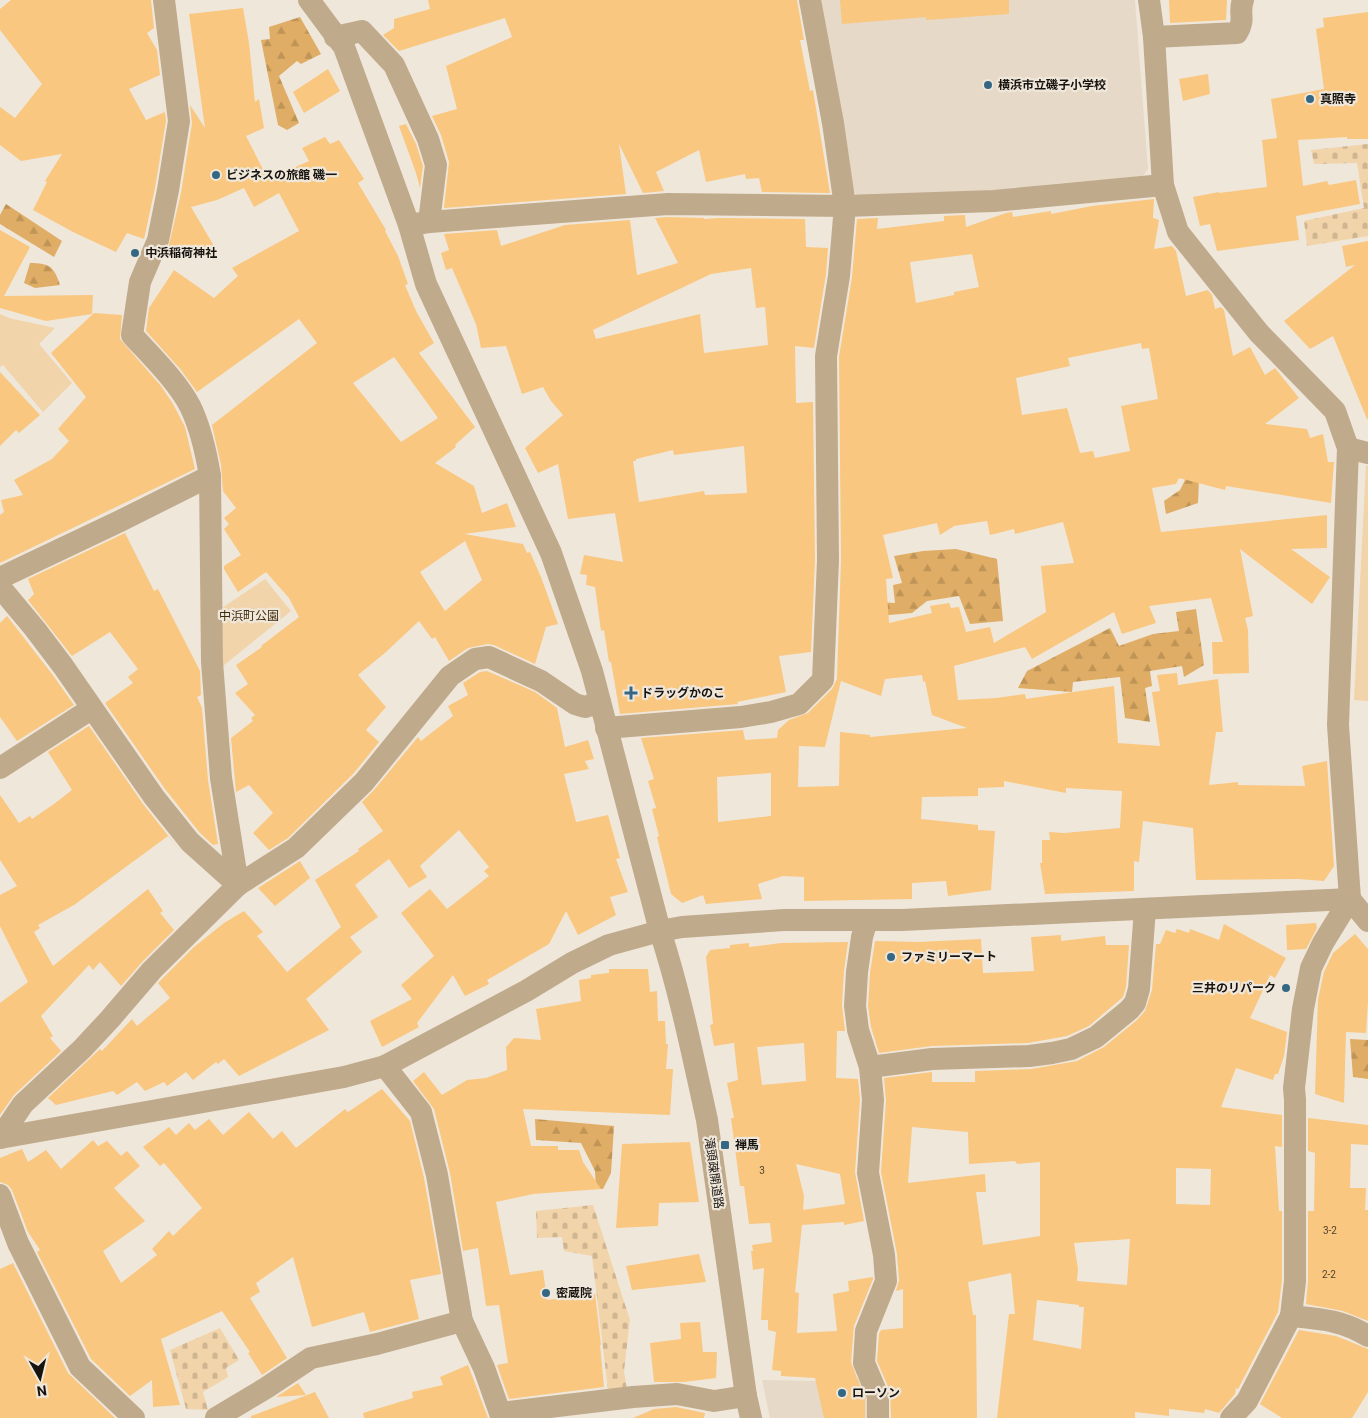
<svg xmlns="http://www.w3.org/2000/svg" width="1368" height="1418" font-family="Roboto,'Noto Sans JP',sans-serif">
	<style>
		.built { fill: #e7d9c7 }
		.forest { fill: url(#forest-firs) }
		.cemetery { fill: url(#cemetery-stones) }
		.park { fill: #f2d4aa }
		.building { fill: #f9c77f; fill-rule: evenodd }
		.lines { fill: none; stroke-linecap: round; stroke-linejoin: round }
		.minor { stroke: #c0aa8c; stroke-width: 22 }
		.poi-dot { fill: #346784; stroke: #f0e7db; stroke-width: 2 }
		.labels { text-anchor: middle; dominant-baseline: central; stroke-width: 4.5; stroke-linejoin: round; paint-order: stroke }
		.number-label { font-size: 10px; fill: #50412c }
		.poi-label { font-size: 12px; font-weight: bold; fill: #171410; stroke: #f0e7db; text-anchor: start }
		.park-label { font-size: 12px; fill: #412d0d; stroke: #f0e7db }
		.street-label { font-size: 12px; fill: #171410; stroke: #f0e7db }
	</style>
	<defs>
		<pattern id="forest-firs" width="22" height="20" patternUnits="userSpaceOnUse" patternTransform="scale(1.25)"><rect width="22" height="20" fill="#dfad65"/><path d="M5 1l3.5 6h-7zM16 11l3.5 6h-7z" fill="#bf9457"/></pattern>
		<pattern id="cemetery-stones" width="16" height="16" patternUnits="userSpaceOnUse" patternTransform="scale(1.25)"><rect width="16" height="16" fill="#f2d4aa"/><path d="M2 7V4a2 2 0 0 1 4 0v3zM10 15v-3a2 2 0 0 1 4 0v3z" fill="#cfb591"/></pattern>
	</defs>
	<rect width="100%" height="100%" fill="#f0e7db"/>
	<g class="built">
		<polygon points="820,0 1135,0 1148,169 1142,177 1061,183 997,191 859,196 851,190"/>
		<polygon points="867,1378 875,1418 770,1418 762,1380 819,1381"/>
	</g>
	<g class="forest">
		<polygon points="300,17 321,54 301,64 297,61 279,76 299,123 287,130 278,125 261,40 270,39 269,27"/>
		<polygon points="6,204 62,241 54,257 0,224 0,215"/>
		<path d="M30,263C50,263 54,267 60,285L35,288L24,283Z"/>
		<polygon points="1187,476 1199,480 1198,503 1166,514 1164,501 1180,490"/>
		<polygon points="956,549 997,559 1003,621 970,624 959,596 927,601 912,613 878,616 878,602 895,603 893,585 902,583 894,556 923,551"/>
		<polygon points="1196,609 1204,665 1184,677 1182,666 1150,671 1152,686 1145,688 1150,722 1125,718 1120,677 1073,682 1072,692 1018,688 1027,671 1110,628 1119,646 1153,634 1179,631 1176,612"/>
		<polygon points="1350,1039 1368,1040 1368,1079 1353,1077"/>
		<polygon points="535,1119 614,1126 611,1173 603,1189 596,1189 595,1171 581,1143 536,1140"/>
	</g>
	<g class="cemetery">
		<polygon points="1368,144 1368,236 1307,246 1304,221 1364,208 1357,163 1314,164 1311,150"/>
		<polygon points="593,1205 630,1320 624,1371 627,1390 608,1390 592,1256 564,1251 562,1237 537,1238 536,1211"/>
		<polygon points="220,1328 239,1360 226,1368 228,1377 203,1392 208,1410 186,1409 170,1350"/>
	</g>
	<g class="park">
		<polygon points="0,314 9,318 55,328 39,344 72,383 43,412 3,365 0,367"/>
		<polygon points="1366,465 1368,466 1368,701 1354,700"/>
		<polygon points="265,579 291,611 223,666 222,608"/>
	</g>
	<g class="building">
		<polygon points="11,0 151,0 154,28 147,33 157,50 160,75 129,89 146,120 165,112 166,121 155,188 144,239 127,233 116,252 73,232 33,210 47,182 45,181 62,154 21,161 0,145 0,107 15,118 42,84 0,30 0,9"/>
		<polygon points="428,0 797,0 804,40 800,40 810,91 813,90 830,193 762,192 759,178 746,179 745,174 706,182 699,150 656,172 664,191 643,193 619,144 626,194 444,208 449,162 441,135 432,116 457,109 446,66 512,37 505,18 399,51 383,35 394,28 394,19 430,9"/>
		<polygon points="840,0 1009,0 1009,14 926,20 926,17 842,24"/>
		<polygon points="1169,0 1227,0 1226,20 1170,23"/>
		<path d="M243,8L249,43L255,102L259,99L264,128L246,136L268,179L309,161L302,148L325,137L330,144L339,140L364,179L358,183L386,230L385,231L398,256L408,284L405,285L416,311L434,343L419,353L475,427L455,445L456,447L435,463L474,486L482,513L507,503L516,527L464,534L523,544L527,553L530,552L541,577L558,624L546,627L535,664L494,645L488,644L468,648L449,661L435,637L432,639L419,621L386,652L358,675L386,707L366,730L379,742L354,773L288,838L269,850L253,833L273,813L249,785L236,792L231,738L253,721L251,718L255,715L235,693L248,684L236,665L262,647L261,646L299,617L289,598L266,572L238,592L224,569V566L241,555L224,529L229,524L224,518L236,508L223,491L221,465L212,425L317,343L299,319L197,392L181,370L146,331L149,308L174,270L214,298L238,276L232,268L299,231L279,193L254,207L244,188L217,200L191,207L214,246L193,258L168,249L181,193L192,123L190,105L205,128L189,14ZM394,357L438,418L401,442L353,383ZM465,541L482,580L445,611L420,572Z"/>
		<polygon points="1368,12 1368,139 1347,139 1347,137 1298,140 1303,186 1327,181 1329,185 1356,180 1360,204 1296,216 1299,240 1217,251 1210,224 1200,226 1193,197 1219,192 1219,193 1267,187 1262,140 1277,138 1271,99 1324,89 1316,29 1324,27 1323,18"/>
		<polygon points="328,69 340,91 304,113 293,92"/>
		<polygon points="1208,74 1210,94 1183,101 1179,79"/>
		<polygon points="406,124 416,144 423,166 420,188 416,173 399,126"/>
		<path d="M1154,199L1153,218L1159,220L1154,249L1172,246L1176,251L1186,296L1208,290L1212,295L1215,309L1221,307L1224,310L1233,356L1250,347L1265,375L1275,368L1299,398L1265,424L1307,429L1310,438L1323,434L1328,462H1334L1331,503L1226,486L1225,490L1179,478L1176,484L1152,488L1161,532L1327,515V548L1291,549L1330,577L1312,604L1240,549L1253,616L1245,618L1248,630L1249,673L1213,674L1212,642H1223L1211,598L1149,606L1156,623L1122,634L1114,612L1032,659L1025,647L954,666L958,700L996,698L1025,694L1026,699L1114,686L1118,743L1160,746L1152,692L1160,691L1157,675L1177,673L1178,685L1218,679L1223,732H1216L1209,785L1238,782V785L1305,786L1302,766L1327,761L1334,866L1324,881L1298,879L1196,880L1193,828L1143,821L1139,862L1134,861V891L1045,894L1040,863H1042V840H1050L1049,832L1064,833L1120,828L1122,791L1066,788V793L1004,781V787L978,788V796L922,797L921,819L978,825V830L995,831L991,890L948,896L946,881L912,883V899L804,901V877L783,876L758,884L762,899L706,904L703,895L682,903L671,894L657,837L659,836L652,809L656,808L648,781L654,779L641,738L743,730L745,740L777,738L778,730L789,720L808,713L832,689L837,679L841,560L839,357L852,277L857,219L878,218L877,229L944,221V216L965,215L966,227L1006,213L1012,212L1013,217L1051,211V214L1092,206ZM972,254L979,287L954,292V295L916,303L910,262ZM1141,343L1142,349L1149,348L1158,399L1121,406L1130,451L1095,458L1093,451L1080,453L1067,408L1022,415L1016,378L1070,366L1068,358ZM987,521L990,535L1014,529L1015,534L1063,522L1074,563L1041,566L1046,612L994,643L990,627L966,632L959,607L951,608L949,603L930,606L932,613L889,623L886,579L893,578L883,535L937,523L940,535L954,526ZM922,675L923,682L925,681L932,715L967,728L870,737V735L840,732L839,786L798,787L799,746L825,747L841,681L881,696L885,679ZM771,773V816L718,822L717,777Z"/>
		<path d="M668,217L704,218V219L719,218L805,219L806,247L828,248L826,274L814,348L795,346L796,403L813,402L815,560L811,652L779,656L786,692L737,702L738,704L620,714L611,662H609L604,630L601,631L595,587L586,585L587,575L580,574L584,555L623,562L615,513L568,519L558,464L538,473L525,448L563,415L551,401L543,387L522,394L506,346L481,348L476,324L452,268L446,270L441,253L449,250L444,234L497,230L501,246L565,225L630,220L637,275L678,263L655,218ZM751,268L756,308L765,307L768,345L704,353L700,314L596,339L593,330L711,274ZM744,446L747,493L705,495L704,491L639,502L633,461H636V459L673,450L674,455Z"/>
		<polygon points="0,230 30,247 4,296 93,295 92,314 46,321 0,308"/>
		<polygon points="1368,241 1368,419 1367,419 1333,336 1310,349 1284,321 1355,265 1346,267 1342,246"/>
		<polygon points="94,313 122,315 120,339 161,386 173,404 185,427 195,469 0,563 0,515 4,512 1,500 23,495 14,480 52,459 69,441 58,429 86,397 51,353"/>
		<polygon points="0,372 40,415 19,433 16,430 0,446"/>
		<polygon points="125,533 154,591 158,589 200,671 201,695 197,697 202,708 208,780 218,844 213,845 200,833 165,789 105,703 133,683 128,677 138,669 110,632 72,656 28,600 34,594 28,579"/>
		<polygon points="7,616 52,674 74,705 17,741 0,717 0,623"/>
		<polygon points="487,671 535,692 557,708 565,747 588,740 594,759 585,761 589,769 564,774 576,822 608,815 620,858 616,859 628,892 610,897 616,915 578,935 566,911 549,944 487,980 489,984 465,996 453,975 417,1023 419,1027 382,1047 370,1021 412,999 401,985 434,956 401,913 430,889 447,909 489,876 484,871 489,867 459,830 420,866 427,877 409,888 389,859 355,885 378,917 350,937 362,952 306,999 329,1030 239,1076 224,1059 218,1064 216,1062 193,1080 186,1072 167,1086 164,1082 145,1091 137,1082 117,1095 113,1091 56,1105 48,1098 100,1049 102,1051 132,1019 137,1026 170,998 158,983 194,947 224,923 244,911 263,932 257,936 287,972 341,927 315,880 359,851 358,849 383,831 362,802 374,790 418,737 421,741 453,716 448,706 468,695 463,683 480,672"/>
		<polygon points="89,726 143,804 181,852 168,836 74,905 38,925 40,928 34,932 53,966 148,889 163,911 160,913 174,930 143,961 121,986 100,962 93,970 89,965 41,1016 53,1036 50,1038 61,1051 14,1095 0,1115 0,1003 28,982 0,926 0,895 17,886 0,860 0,795 19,823 30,816 32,819 54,804 72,790 48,752"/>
		<polygon points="300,861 310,878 275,906 258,888"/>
		<polygon points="1316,923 1317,928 1306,949 1287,950 1286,925"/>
		<path d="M1224,924L1286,958L1275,978L1270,975L1250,1018L1287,1032L1284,1056L1278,1074H1275L1273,1080L1236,1068L1221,1107L1282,1115V1147L1275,1146L1279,1211H1282V1280L1278,1312L1238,1389L1236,1388L1235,1394L1219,1413L1205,1409L1204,1413L1169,1409V1416L1135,1412V1418H997L1009,1314H1015L1011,1273L968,1282L973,1315H976L977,1418H891L890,1391L877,1361L879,1334L881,1330L903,1328V1289L896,1291L899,1280L897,1254L881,1172L886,1101L884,1078L932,1072V1082H975V1071L1031,1069L1077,1061L1104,1047L1137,1020L1145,1011L1152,990L1156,944H1160L1166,930L1175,933L1177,929L1189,933L1190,929L1219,940ZM912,1127L968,1132L969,1164L1015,1161L1017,1164L1040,1162V1236L983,1245L976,1192H986L985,1174L908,1183ZM1176,1168L1211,1169L1210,1205L1176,1204ZM1130,1239L1127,1285L1077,1281L1078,1269L1074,1243ZM1037,1300L1079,1305V1307H1084L1081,1349L1033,1340Z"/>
		<polygon points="1355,934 1368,949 1368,1002 1366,1033 1346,1032 1344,1103 1315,1094 1318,999 1324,972 1333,953"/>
		<polygon points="1061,935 1061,941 1105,936 1106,945 1129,945 1126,987 1123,997 1089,1026 1067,1036 1028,1043 932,1046 879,1053 871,1027 868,1006 870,973 875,941 918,942 981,939 983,973 1034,971 1031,937"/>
		<path d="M848,942L844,971L842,1005L845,1031H837L836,1078L858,1079L860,1100L855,1172L864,1221L844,1225V1222L802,1225L795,1292L799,1293L797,1333L837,1331L833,1294L849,1291L848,1281L873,1277V1279L854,1326L851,1362L865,1399V1418H824L815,1378L781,1376V1371L772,1370L776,1332L768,1330V1320H761L764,1268L753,1270L751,1251H753L752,1245L772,1242L770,1223L749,1224L744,1186H740L731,1118H734L727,1083L738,1080L734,1043L714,1046L710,1025L713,1024L706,957L710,950L730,948V945L749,943V947L781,943ZM804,1043L806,1081L762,1085L757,1047ZM796,1164L840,1174L845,1204L803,1210L804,1196Z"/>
		<polygon points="609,969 648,969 650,992 657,991 658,1021 665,1021 666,1044 668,1044 666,1069 673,1069 670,1115 523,1109 531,1146 558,1146 558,1150 579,1150 583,1162 601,1189 533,1194 496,1202 510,1275 543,1270 547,1300 595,1294 601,1345 600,1345 604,1387 509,1399 497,1365 508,1363 499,1305 486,1306 478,1248 463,1251 450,1173 434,1109 413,1081 424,1072 442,1095 467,1080 486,1078 507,1070 506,1047 514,1038 541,1040 536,1009 581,1001 579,980 591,978 591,975 609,973"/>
		<polygon points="382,1089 410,1121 424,1178 441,1274 410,1280 419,1319 370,1332 364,1312 312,1327 293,1257 256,1283 260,1292 250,1298 287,1358 262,1375 248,1353 250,1352 222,1311 161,1339 180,1405 153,1407 152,1380 130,1396 91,1359 37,1252 40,1250 28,1232 12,1190 8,1185 0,1182 0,1158 22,1149 28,1162 46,1150 61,1169 93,1140 98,1146 107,1141 121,1156 127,1151 140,1166 114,1188 145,1221 103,1251 121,1283 157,1255 152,1249 169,1231 173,1236 202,1208 164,1163 160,1166 143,1147 169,1127 176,1135 189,1123 195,1130 209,1119 223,1135 249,1112 273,1139 282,1131 296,1148 345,1109 348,1112"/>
		<polygon points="1308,1118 1368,1125 1368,1145 1351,1144 1350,1188 1366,1188 1365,1210 1368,1210 1368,1321 1343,1311 1306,1304 1308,1281 1308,1211 1314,1211 1315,1153 1308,1151"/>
		<polygon points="690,1142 699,1202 659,1203 658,1226 616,1228 622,1144"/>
		<polygon points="699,1254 706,1282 632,1290 626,1266"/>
		<polygon points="13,1263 68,1373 115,1418 0,1418 0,1269"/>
		<polygon points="700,1322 703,1352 717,1352 716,1378 684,1382 654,1382 650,1343 681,1339 680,1323"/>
		<polygon points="1299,1330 1336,1336 1368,1349 1368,1392 1352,1418 1282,1418 1260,1404"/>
		<polygon points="468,1365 488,1418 364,1418 363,1413 413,1398 412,1392 443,1385 440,1377"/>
		<polygon points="298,1383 306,1395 276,1397"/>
		<polygon points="315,1392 329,1418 251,1418 251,1416"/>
		<polygon points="676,1407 705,1413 704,1418 633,1418 654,1409"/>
	</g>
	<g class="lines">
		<g class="minor">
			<path d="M309,0L344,47L409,225L426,284L551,553L592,671L660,931C680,992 693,1057 707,1120L746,1396L751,1418"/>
			<polyline points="1149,0 1154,37 1163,185 1178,232 1259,333 1335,411 1348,448 1338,725 1350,899 1323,943 1311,968 1303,1009 1294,1088 1295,1100 1295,1281 1291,1316"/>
			<polyline points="335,37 362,31 394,65 428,139 436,165 429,222"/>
			<path d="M1154,37L1237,33C1246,19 1238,13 1243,0"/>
			<polyline points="409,225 429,222 668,204 845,206 994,201 1163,185"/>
			<polyline points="1348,448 1368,453"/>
			<polyline points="210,476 212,662 221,778 238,885"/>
			<path d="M0,578L118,522L210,476C206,452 201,428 190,406C177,381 151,356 132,335L140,282L158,240L168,190L179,121L164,0"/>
			<polyline points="0,587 35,629 63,666 154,797 190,842 238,885"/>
			<polyline points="606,728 741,717 771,712 799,704 823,680 828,560 826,356 839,276 845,206 833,123 810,0"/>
			<polyline points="0,768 91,709"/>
			<polyline points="867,920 862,937 857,972 855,1006 858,1030 870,1067 873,1100 868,1173 884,1255 886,1281 866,1331 864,1363 878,1396 878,1418"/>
			<polyline points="385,1066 421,1112 437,1175 462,1321 484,1368 500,1413 633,1397 677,1394 714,1401 746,1396"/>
			<polyline points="870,1067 932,1059 1029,1056 1052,1053 1071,1049 1096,1037 1129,1010 1135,1003 1139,989 1145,909"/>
			<polyline points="0,1138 344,1077 385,1066 526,991 572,963 609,945 660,931 682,927 784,920 902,920 1350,899 1368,921"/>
			<polyline points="0,1138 23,1104 82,1049 110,1019 152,970 238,885 296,848 364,782 450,676 475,659 489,657 541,681 575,704 585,707 600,702"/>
			<polyline points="0,1195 18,1243 80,1367 134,1418"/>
			<polyline points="216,1418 266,1388 311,1358 377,1344 462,1321"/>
			<path d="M1231,1418L1247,1401L1291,1316C1321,1319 1342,1320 1368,1336"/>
		</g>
	</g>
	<g class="poi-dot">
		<circle cx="988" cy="85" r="5"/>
		<circle cx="1310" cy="99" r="5"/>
		<circle cx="216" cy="175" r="5"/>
		<circle cx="135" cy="253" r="5"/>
		<path d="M628.5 685.5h5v5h5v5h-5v5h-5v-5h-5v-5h5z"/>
		<circle cx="891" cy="957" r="5"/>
		<circle cx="1286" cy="988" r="5"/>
		<rect x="720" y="1140" width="10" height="10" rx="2.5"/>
		<circle cx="546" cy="1293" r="5"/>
		<circle cx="842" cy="1393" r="5"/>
	</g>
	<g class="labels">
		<g class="number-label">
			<text x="762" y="1170">3</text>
			<text x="1330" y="1230">3-2</text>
			<text x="1329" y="1274">2-2</text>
		</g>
		<g class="poi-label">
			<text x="998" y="85">横浜市立磯子小学校</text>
			<text x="1320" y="99">真照寺</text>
			<text x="226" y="175">ビジネスの旅館 磯一</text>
			<text x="145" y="253">中浜稲荷神社</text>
			<text x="641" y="693">ドラッグかのこ</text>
			<text x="901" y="957">ファミリーマート</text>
			<text x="1276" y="988" text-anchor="end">三井のリパーク</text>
			<text x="735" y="1145">禅馬</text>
			<text x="556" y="1293">密蔵院</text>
			<text x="852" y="1393">ローソン</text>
		</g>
		<g class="park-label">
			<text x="249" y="616">中浜町公園</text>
		</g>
		<g class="street-label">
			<text transform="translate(714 1173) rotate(82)">滝頭疎開道路</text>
		</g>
	</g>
	<g transform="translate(40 1378) rotate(172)" stroke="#f0e7db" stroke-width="4" paint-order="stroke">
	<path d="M0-4L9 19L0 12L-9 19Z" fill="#171410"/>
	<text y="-8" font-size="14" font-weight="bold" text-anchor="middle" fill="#171410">N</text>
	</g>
</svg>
